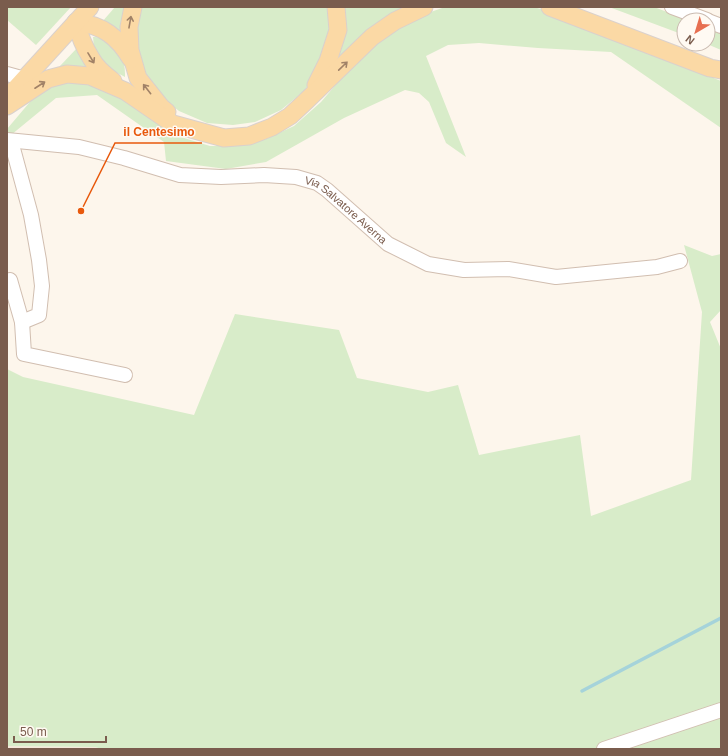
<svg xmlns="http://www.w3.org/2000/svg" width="728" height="756" font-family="Helvetica,sans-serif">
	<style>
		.residential { fill: #f5e8da }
		.green { fill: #d8ecc9 }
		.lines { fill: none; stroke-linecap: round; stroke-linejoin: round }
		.stream { stroke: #a5d3da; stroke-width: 3.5 }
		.minor-casing { stroke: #d1beb0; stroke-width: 16 }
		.major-casing { stroke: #dad1cd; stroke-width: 19 }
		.minor { stroke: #fff; stroke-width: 14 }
		.major { stroke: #fbd9a5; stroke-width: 17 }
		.oneway { stroke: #a18267 }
		.labels { text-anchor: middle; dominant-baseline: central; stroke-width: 3; stroke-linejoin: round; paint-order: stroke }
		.street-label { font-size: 11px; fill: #7a5c4d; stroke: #fffaf3 }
		.leader { fill: none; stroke: #e8590c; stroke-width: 1.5 }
		.callout-dot { fill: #e8590c; stroke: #fffaf3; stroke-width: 1.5 }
		.callout-label { font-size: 12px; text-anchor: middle; font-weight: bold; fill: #e8590c; stroke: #fffaf3; stroke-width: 3; stroke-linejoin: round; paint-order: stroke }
	</style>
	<rect width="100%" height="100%" fill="#fdf6ec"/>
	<polygon class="residential" points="7,746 95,747 102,749 7,749"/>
	<g class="green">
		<polygon points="7,7 71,7 36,45 7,20"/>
		<polygon points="115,7 128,7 122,37 102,22"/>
		<polygon points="140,7 331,7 333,35 321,66 304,91 281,110 255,122 233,125 207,123 179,111 159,95 147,77 137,52 135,35"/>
		<polygon points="343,7 408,7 338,62"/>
		<polygon points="445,7 533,7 549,11 721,81 721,128 611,52 538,48 479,43 448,45 426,56 466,157 446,143 429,102 419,93 405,90 344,118 266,162 226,169 166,161 164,142 97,95 56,98 11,135 7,131 7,129 35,96 48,87 65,80 93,83 121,96 156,122 181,137 210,146 235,146 266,139 294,126 321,102 357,60 380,39 408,20"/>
		<polygon points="609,7 654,7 688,20 684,20 684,35"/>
		<polygon points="708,28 721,33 721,50 707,44 708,44"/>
		<path d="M93,37C107,36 119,49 123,61C125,66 125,72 125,77L108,68L100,59L94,47Z"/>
		<polygon points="78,47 91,68 60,66"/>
		<polygon points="684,245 712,256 721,254 721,310 710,322 721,349 721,749 102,749 95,747 7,746 7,369 23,377 194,415 235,314 339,330 357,378 428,392 458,385 479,455 580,435 591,516 691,480 702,312"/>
	</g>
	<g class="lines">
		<polyline class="stream" points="582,691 721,618"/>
		<defs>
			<g id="minor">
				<polyline points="672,7 707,20"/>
				<polyline points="708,21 721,26"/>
				<polyline points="7,74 25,79"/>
				<path id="s1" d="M7,140L79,147L124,158L180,175L221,177L264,175L296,177L317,183L327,190L388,244L428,264L464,270L508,269L556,277L657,267L680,261"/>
				<polyline points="11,141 31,215 39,260 42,286 39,315 22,322"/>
				<polyline points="10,280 22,322 24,354 125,375"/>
				<polyline points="604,749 721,710"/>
			</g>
			<g id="major">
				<polyline points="133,7 129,27 130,50 138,78 161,107 167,112"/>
				<polyline points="550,7 710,68 721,70"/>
				<path d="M76,22C79,34 84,47 91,58C96,68 105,75 113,81"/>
				<path d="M76,22C103,25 118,37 131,59"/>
				<polyline points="316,85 328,61 338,30 336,7"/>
				<polyline points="7,98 90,7"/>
				<polyline points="7,106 48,79 67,74 90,76 125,91 173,124 224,138 249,136 272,127 290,116 305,102 372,37 395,21 424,7"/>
			</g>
		</defs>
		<use href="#minor" class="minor-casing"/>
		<use href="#major" class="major-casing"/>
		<use href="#minor" class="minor"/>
		<use href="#major" class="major"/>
	</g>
	<defs><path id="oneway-shaft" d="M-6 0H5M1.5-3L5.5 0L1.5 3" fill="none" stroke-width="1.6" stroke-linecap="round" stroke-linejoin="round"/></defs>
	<g class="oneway">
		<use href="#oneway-shaft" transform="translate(130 22) rotate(-80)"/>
		<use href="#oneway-shaft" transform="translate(91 58) rotate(59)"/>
		<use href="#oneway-shaft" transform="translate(343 66) rotate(-44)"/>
		<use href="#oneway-shaft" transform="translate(40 85) rotate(-33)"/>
		<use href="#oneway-shaft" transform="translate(147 89) rotate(-128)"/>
	</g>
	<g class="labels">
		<g class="street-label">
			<text stroke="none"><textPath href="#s1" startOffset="354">Via Salvatore Averna</textPath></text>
		</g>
	</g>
	<path class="leader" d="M81 211L115 143H202"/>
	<circle class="callout-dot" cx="81" cy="211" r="4"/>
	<g class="callout-label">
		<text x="159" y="136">il Centesimo</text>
	</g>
	<rect width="728" height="756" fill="none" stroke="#7a5c4d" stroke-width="16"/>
	<g transform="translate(696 32) rotate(218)"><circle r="19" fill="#fffaf3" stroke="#cabbb1"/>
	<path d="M0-3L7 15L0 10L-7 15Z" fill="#e76f51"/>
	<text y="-6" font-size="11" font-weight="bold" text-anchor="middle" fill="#7a5c4d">N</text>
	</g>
	<path d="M14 736v6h92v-6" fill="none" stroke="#7a5c4d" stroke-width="2"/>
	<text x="20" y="736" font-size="12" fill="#7a5c4d" stroke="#fffaf3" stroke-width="3" paint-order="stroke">50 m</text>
</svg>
